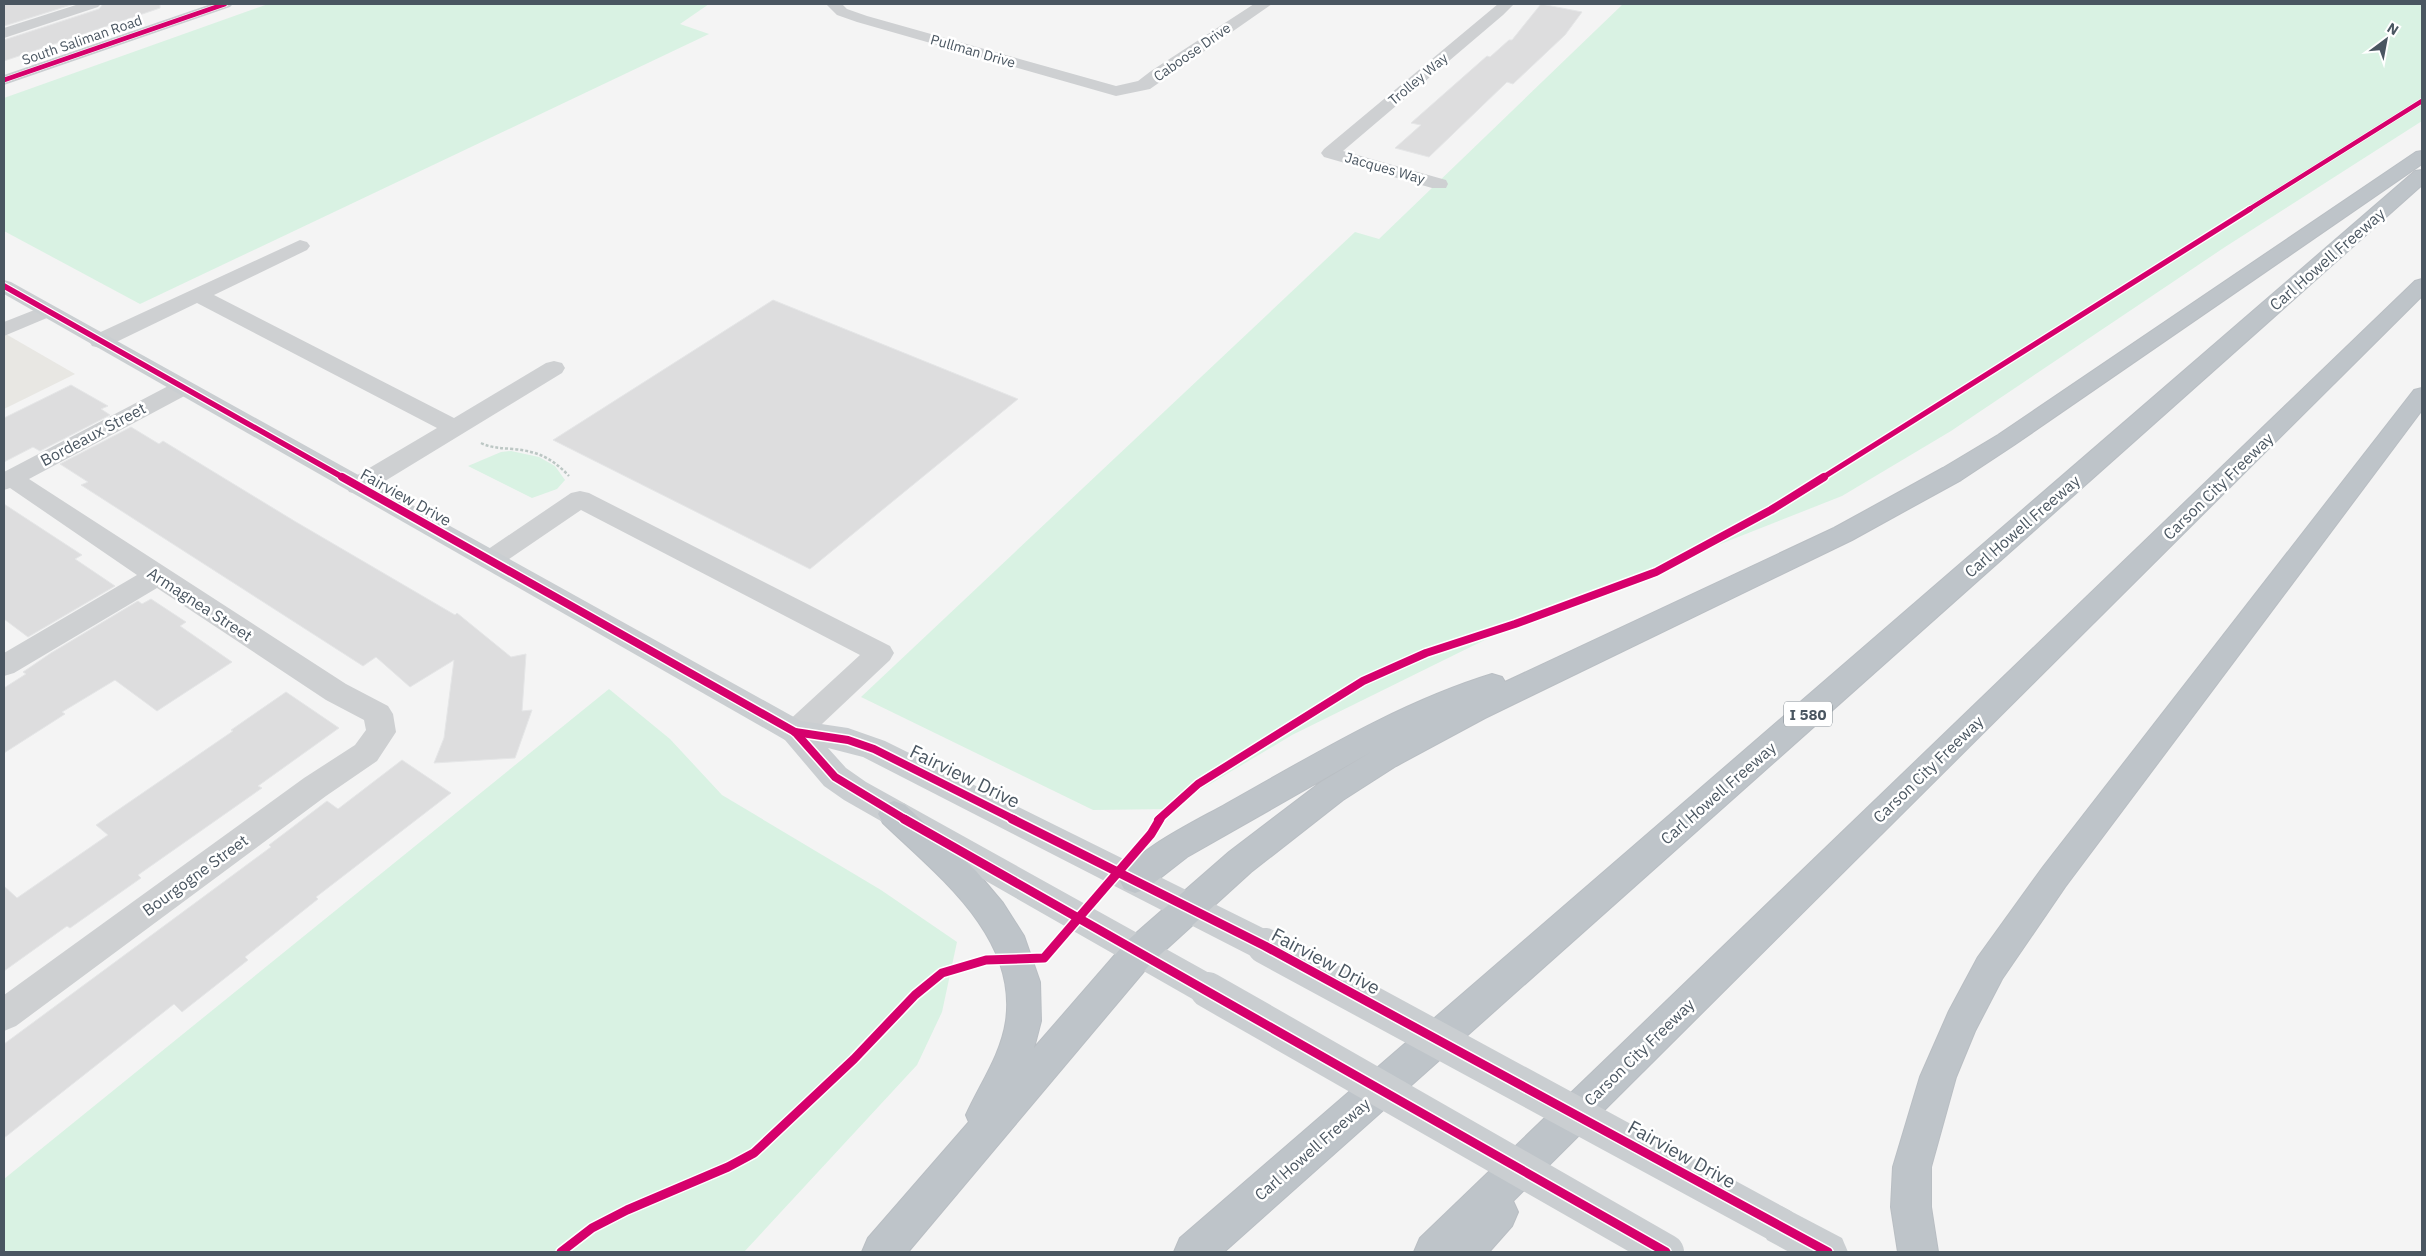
<svg xmlns="http://www.w3.org/2000/svg" width="2426" height="1256" font-family="'IBM Plex Sans',sans-serif">
	<style>
		.commercial { fill: #e8e7e3 }
		.green { fill: #d9f2e3 }
		.building { fill: #ddddde; stroke: #e5e6e7 }
		.lines { fill: none; stroke-linecap: round; stroke-linejoin: round }
		.highway-casing { stroke: #b9bec3; stroke-width: 2 }
		.path { stroke: #bcc7c4; stroke-width: 2.5; stroke-dasharray: 3 2; stroke-linecap: butt }
		.minor { fill: #ced0d2; fill-rule: evenodd }
		.major { fill: #caced1; fill-rule: evenodd }
		.highway { fill: #bec4c9; fill-rule: evenodd }
		.major-bridge { stroke: #caced1; stroke-width: 36 }
		.cycleway-far3-casing { stroke: #fff; stroke-width: 6 }
		.cycleway-far2-casing { stroke: #fff; stroke-width: 8 }
		.cycleway-far1-casing { stroke: #fff; stroke-width: 11 }
		.cycleway-casing { stroke: #fff; stroke-width: 12 }
		.cycleway-far3 { stroke: #d6006c; stroke-width: 4.5 }
		.cycleway-far2 { stroke: #d6006c; stroke-width: 5.5 }
		.cycleway-far1 { stroke: #d6006c; stroke-width: 8 }
		.cycleway { stroke: #d6006c; stroke-width: 9 }
		.labels { text-anchor: middle; dominant-baseline: central; stroke-width: 5; stroke-linejoin: round; paint-order: stroke }
		.far-street-label { font-size: 14px; fill: #4a5661; stroke: #fff }
		.shield { fill: #fff; stroke: #808990; stroke-width: 1 }
		.shield-label { font-size: 15px; font-weight: bold; fill: #4a5661 }
		.street-label { font-size: 16px; fill: #4a5661; stroke: #fff }
		.near-street-label { font-size: 19px; fill: #4a5661; stroke: #fff }
	</style>
	<rect width="100%" height="100%" fill="#f4f4f4"/>
	<polygon class="commercial" points="4,333 75,374 4,409"/>
	<g class="green">
		<polygon points="268,4 709,4 680,24 709,34 140,304 4,231 4,98"/>
		<polygon points="1623,4 2422,4 2422,121 2225,247 1951,431 1842,496 1515,625 1292,735 1168,809 1093,810 861,697 1355,232 1379,239"/>
		<polygon points="511,451 539,457 555,466 565,480 557,489 532,498 468,466 501,452"/>
		<polygon points="609,689 670,739 722,795 881,890 957,942 942,1012 917,1065 744,1252 4,1252 4,1179"/>
	</g>
	<g class="building">
		<polygon points="4,4 74,4 4,26"/>
		<polygon points="103,4 160,4 160,8 4,61 4,40 99,9"/>
		<polygon points="1541,4 1582,12 1565,35 1513,84 1507,82 1429,157 1395,148 1421,125 1411,123 1487,56 1490,57 1509,40 1512,40"/>
		<polygon points="773,300 1018,399 810,569 553,440"/>
		<polygon points="71,385 108,406 101,409 110,415 40,451 33,447 4,462 4,418"/>
		<polygon points="131,427 159,444 163,441 296,522 455,615 457,613 511,657 526,654 522,711 532,710 515,758 434,763 444,738 454,660 410,687 376,657 363,666 81,485 88,482 60,464"/>
		<polygon points="4,504 82,555 75,559 115,586 28,637 4,619"/>
		<polygon points="151,599 186,622 180,626 232,662 157,711 115,680 62,712 65,714 4,753 4,688 26,674 23,672 51,653 138,601 142,604"/>
		<polygon points="286,692 339,728 258,786 262,788 138,875 141,878 70,928 67,926 4,971 4,886 17,898 108,835 96,825 233,731 231,730"/>
		<polygon points="402,760 451,793 316,897 318,899 245,957 248,960 182,1012 174,1004 4,1138 4,1044 271,847 269,845 327,801 338,809"/>
	</g>
	<g class="lines">
		<defs>
			<g id="highway">
				<path d="M2422,151V164L2014,445L1961,480L1852,540L1485,718L1396,766L1343,800L1251,872L1151,963L908,1252H862L868,1238L969,1122L966,1115C980,1084 1001,1055 1006,1021C1018,936 937,875 883,823L878,814L883,805L894,801L905,805L942,839L976,871L1003,903L1024,936L1040,982L1041,1021L1034,1048L1127,941L1229,852L1321,782L1371,752L1187,857L1146,889L1135,893L1124,889L1119,879C1132,851 1198,820 1226,804C1312,756 1398,703 1492,674L1502,677L1505,682L1834,528L1943,468L1998,435L2416,152Z"/>
				<polygon points="2422,170 2422,185 1224,1252 1174,1252 1180,1238 2415,171"/>
				<polygon points="2422,279 2422,296 1513,1201 1518,1212 1512,1226 1489,1252 1414,1252 1420,1238 2415,281"/>
				<polygon points="2422,388 2422,410 2065,887 2002,979 1975,1031 1956,1077 1931,1167 1931,1207 1938,1252 1898,1252 1891,1207 1893,1167 1920,1077 1949,1011 1978,957 2043,867 2414,390"/>
			</g>
		</defs>
		<use href="#highway" class="highway-casing"/>
		<path class="path" d="M481,443C491,448 501,448 513,449C537,451 552,458 569,476"/>
		<g class="minor">
			<polygon points="79,4 101,4 98,7 4,38 4,28"/>
			<polygon points="826,4 842,4 847,9 867,16 1116,86 1138,81 1151,71 1254,4 1272,4 1150,89 1116,96 857,22 837,15"/>
			<polygon points="1498,4 1514,4 1503,15 1343,151 1446,180 1448,184 1446,188 1432,188 1324,157 1321,153 1324,149"/>
			<polygon points="300,240 307,242 310,246 307,250 214,295 454,418 546,363 554,361 562,363 565,368 562,373 367,492 358,494 349,492 346,486 349,480 437,428 197,303 108,346 100,348 92,346 89,341 92,336"/>
			<polygon points="47,305 54,307 58,311 54,315 4,336 4,322"/>
			<polygon points="182,381 190,383 193,388 190,393 29,479 346,684 388,706 393,714 396,732 377,761 326,796 16,1026 4,1031 4,995 304,778 355,745 366,730 364,720 326,700 157,588 14,673 4,676 4,653 137,575 10,488 4,490 4,472 174,383"/>
			<polygon points="580,491 589,493 890,646 894,653 890,660 805,740 795,743 785,740 780,732 785,724 860,655 581,510 499,566 490,569 481,566 477,560 481,554 571,493"/>
		</g>
		<g class="major">
			<polygon points="211,4 233,4 230,7 4,85 4,75"/>
			<polygon points="4,280 11,282 801,721 848,728 885,741 1277,935 1282,946 1277,957 1265,961 1253,957 863,757 828,748 846,768 866,782 1220,979 1225,990 1220,1001 1208,1006 1196,1001 844,800 824,786 785,740 4,294"/>
			<polygon points="1781,1206 1842,1238 1848,1252 1789,1252 1767,1240 1761,1226 1767,1212"/>
		</g>
		<use href="#highway" class="highway"/>
		<g class="major-bridge">
			<polyline points="1265,946 1781,1226"/>
			<polyline points="1208,990 1666,1252"/>
		</g>
		<defs>
			<g id="cycleway-far3">
				<polyline points="4,80 225,4"/>
				<polyline points="2248,210 2422,101"/>
			</g>
			<g id="cycleway-far2">
				<polyline points="4,286 344,478"/>
				<polyline points="1822,478 2250,209"/>
			</g>
			<g id="cycleway-far1">
				<polyline points="342,477 795,732 835,777 906,820"/>
				<polyline points="795,732 848,740 874,749 1015,820"/>
				<polyline points="1158,820 1198,784 1363,681 1426,653 1515,624 1656,572 1771,510 1824,477"/>
			</g>
			<g id="cycleway">
				<polyline points="904,819 1666,1252"/>
				<polyline points="1012,819 1265,946 1828,1252"/>
				<polyline points="561,1252 592,1228 627,1210 728,1167 754,1153 854,1059 915,995 942,973 986,960 1044,958 1151,834 1160,819"/>
			</g>
		</defs>
		<use href="#cycleway-far3" class="cycleway-far3-casing"/>
		<use href="#cycleway-far2" class="cycleway-far2-casing"/>
		<use href="#cycleway-far1" class="cycleway-far1-casing"/>
		<use href="#cycleway" class="cycleway-casing"/>
		<use href="#cycleway-far3" class="cycleway-far3"/>
		<use href="#cycleway-far2" class="cycleway-far2"/>
		<use href="#cycleway-far1" class="cycleway-far1"/>
		<use href="#cycleway" class="cycleway"/>
	</g>
	<g class="labels">
		<g class="far-street-label">
			<text transform="translate(82 40) rotate(-19)">South Saliman Road</text>
			<text transform="translate(973 51) rotate(16)">Pullman Drive</text>
			<text transform="translate(1192 52) rotate(-35)">Caboose Drive</text>
			<text transform="translate(1418 79) rotate(-40)">Trolley Way</text>
			<text transform="translate(1385 168) rotate(16)">Jacques Way</text>
		</g>
		<rect class="shield" x="1784" y="701.5" width="48" height="25" rx="4"/>
		<g class="shield-label">
			<text x="1808" y="714">I 580</text>
		</g>
		<g class="street-label">
			<text transform="translate(2327 259) rotate(-41)">Carl Howell Freeway</text>
			<text transform="translate(93 434) rotate(-28)">Bordeaux Street</text>
			<text transform="translate(2218 486) rotate(-44)">Carson City Freeway</text>
			<text transform="translate(406 497) rotate(29)">Fairview Drive</text>
			<text transform="translate(2022 526) rotate(-41)">Carl Howell Freeway</text>
			<text transform="translate(200 604) rotate(33)">Armagnea Street</text>
			<text transform="translate(1928 769) rotate(-44)">Carson City Freeway</text>
			<text transform="translate(1718 793) rotate(-41)">Carl Howell Freeway</text>
			<text transform="translate(195 875) rotate(-36)">Bourgogne Street</text>
			<text transform="translate(1639 1052) rotate(-44)">Carson City Freeway</text>
			<text transform="translate(1312 1149) rotate(-41)">Carl Howell Freeway</text>
		</g>
		<g class="near-street-label">
			<text transform="translate(965 776) rotate(26)">Fairview Drive</text>
			<text transform="translate(1326 961) rotate(28)">Fairview Drive</text>
			<text transform="translate(1682 1154) rotate(29)">Fairview Drive</text>
		</g>
	</g>
	<rect width="2426" height="1256" fill="none" stroke="#4a5661" stroke-width="10"/>
	<g transform="translate(2386 40) rotate(32)" stroke="#ffffff" stroke-width="4" paint-order="stroke">
	<path d="M0-4L9 19L0 12L-9 19Z" fill="#4a5661"/>
	<text y="-8" font-size="14" font-weight="bold" text-anchor="middle" fill="#4a5661">N</text>
	</g>
</svg>
